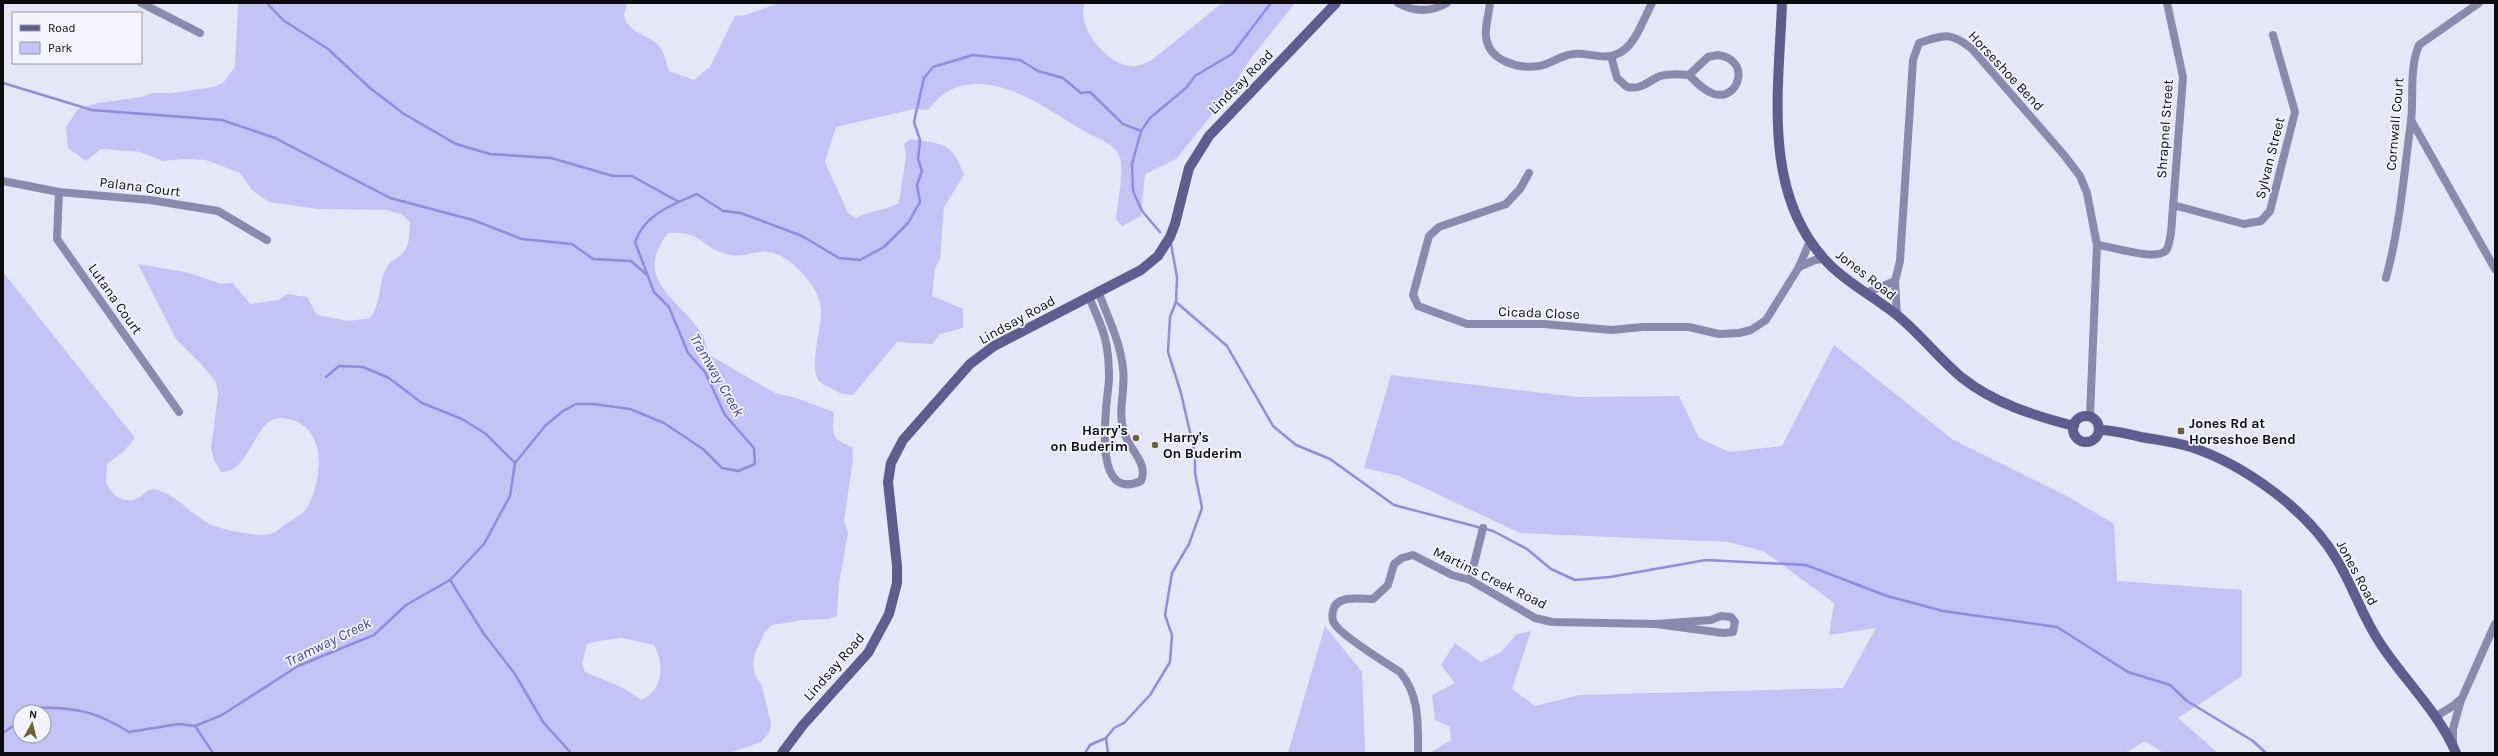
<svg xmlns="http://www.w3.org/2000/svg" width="2498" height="756" font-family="Karla,sans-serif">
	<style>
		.green { fill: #c3c3f6; fill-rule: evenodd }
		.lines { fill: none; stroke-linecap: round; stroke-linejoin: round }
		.stream { stroke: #908ddd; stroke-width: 2.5 }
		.street { stroke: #8a8aad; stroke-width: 8 }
		.secondary { stroke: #5f5d8f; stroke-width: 10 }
		.poi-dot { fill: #686330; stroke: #f3f4ff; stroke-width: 1.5 }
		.labels { text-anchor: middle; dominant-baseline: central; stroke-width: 3.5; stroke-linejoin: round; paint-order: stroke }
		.street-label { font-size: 14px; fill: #0b0b11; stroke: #f3f4ff }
		.poi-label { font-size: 14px; font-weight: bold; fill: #0b0b11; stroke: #f3f4ff; text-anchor: start }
		.water-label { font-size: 15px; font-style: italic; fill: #4a3e9b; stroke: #f3f4ff }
	</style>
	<rect width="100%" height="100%" fill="#e5e6f8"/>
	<g class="green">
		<path d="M238,3H627C627,7 624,11 624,15C626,31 645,34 656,43C664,50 666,62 669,71L694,80L710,67L735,16L746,15L779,3H1085C1075,27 1107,65 1131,66C1139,67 1145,63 1152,60L1222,3H1295L1248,62L1227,96L1176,159L1145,174L1141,216L1122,226L1116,219C1117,204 1126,165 1118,153C1110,141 1093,137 1082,130C1043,107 992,66 945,93C938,97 933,105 928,110L914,109L836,127L825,162L848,213L856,218C870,210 885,211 899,203L906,156L904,144L911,139C944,144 952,142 964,175L944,207L940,259L935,268L932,296L963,309V328L940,334L932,344L897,342L853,395C844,395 839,393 831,388C828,386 823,385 820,382C807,370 823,325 821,308C819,290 803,272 789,261C760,240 751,261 726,254C700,247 702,230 668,233C631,280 680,299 702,334C706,341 705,348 711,356L775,393L796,398L834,412C832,434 831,439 852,447L853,459L844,521L848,533L839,584L837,616L827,619L803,620L772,625L765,632L755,653L753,663L755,675L762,686L771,724L769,733L761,742L729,753H3V272L135,438L125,450L107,464C107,470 105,480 107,485C114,498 127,505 140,497C146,493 149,487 158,490C177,496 189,512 206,522C220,530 246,534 262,535C273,535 277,531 286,524C292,520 303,514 307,508C324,477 328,422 282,418C254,415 252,472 221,472L214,460L211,449L218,394L216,382L201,364L176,339L138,264L185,272L222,284L233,283L250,304L279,300L287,294L307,297L317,315L348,321L370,318C382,302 378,285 386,268C390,261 396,259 402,254C410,247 409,232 410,222L401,214L387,210L318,209L269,202L252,190L240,173L206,160L185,159L163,161L140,152L101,149L86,161L68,148L66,127L78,109L98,103L142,97L152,93H172L214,87L223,83L235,67ZM622,638L654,645C665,664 663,691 641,700L623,688L585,672L582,664L587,644L598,641ZM20,712H44V736H20Z"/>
		<polygon points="1834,345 1952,439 2067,496 2114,524 2117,581 2242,590 2242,676 2178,718 2218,753 2163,753 2145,741 2125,753 1430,753 1451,740 1450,727 1435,720 1432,695 1455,683 1441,665 1455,643 1481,662 1501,652 1517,634 1531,631 1512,689 1535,706 1579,695 1843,688 1876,628 1829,635 1834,603 1765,552 1729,542 1520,533 1399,476 1364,468 1391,375 1578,397 1679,396 1699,438 1729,452 1782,446"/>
		<polygon points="1325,626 1362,672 1365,753 1288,753"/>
	</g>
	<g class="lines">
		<g class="stream">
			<polyline points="267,3 283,20 328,49 370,88 404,114 456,144 490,154 551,158 613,176 632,176 679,202"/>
			<polyline points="3,83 92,110 222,120 275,138 390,198 473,220 522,239 572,244 593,259 631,261 646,274"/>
			<polyline points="1160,232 1142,211 1133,191 1132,164 1141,131 1150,118 1186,88 1195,76 1232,54 1271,3"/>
			<polyline points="1176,302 1227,346 1273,426 1296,445 1330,459 1394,505 1493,531 1527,549 1551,569 1575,580 1610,577 1706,560 1806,565 1887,596 1943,611 2057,627 2128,672 2170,685 2187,701 2253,741 2266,753"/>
			<polyline points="326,377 339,366 363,367 389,378 422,403 462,419 486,434 515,463"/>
			<polyline points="450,580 484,634 515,674 543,722 571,753"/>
			<path d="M31,712C39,706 46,708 55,708C85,709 103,716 129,732L179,724L195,726L222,715L298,666L374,635L406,605L450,580L484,544L510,496L515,463L545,426L563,411L576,404H593L630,409L664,423L703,449L722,468L738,471L755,464L754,448L725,415L705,372L688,353L669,307L654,292L635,242C645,214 672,205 697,194L723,211L741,213L802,236L839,258L860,260L884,247L908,223L920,202L917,185L922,171L918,159L920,140L914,122L924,78L933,67L973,55L1020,60L1038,71L1063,78L1081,93L1090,92L1123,124L1141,131"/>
			<polyline points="195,726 213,753"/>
			<polyline points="3,733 20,721"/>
			<polyline points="1106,738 1108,753"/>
			<polyline points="1085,753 1090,745 1106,738 1114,728 1124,723 1150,695 1170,662 1172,635 1165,615 1172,573 1189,544 1202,508 1195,473 1195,454 1181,393 1168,352 1170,317 1176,302 1177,277 1171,244"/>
		</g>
		<g class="street">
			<polyline points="141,3 200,33"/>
			<path d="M1398,3C1414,12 1431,12 1447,3"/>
			<path d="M1490,3C1489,14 1485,25 1486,36C1488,61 1518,69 1539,66C1551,64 1561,55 1573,54C1591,52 1607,63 1624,50C1637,40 1644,18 1652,3"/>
			<path d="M1718,55C1751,59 1740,101 1714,94C1704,91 1696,82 1689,75L1708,57Z"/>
			<path d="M1611,56L1617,78L1627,87C1642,90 1648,81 1660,76C1670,73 1680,74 1689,75"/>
			<polyline points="2411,120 2495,269"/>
			<polyline points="1529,173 1520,189 1506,204 1439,227 1429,236 1413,295 1418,306 1467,324 1543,324 1612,330 1642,327 1689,327 1719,334 1739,333 1751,330 1766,320 1799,267 1810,241"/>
			<polyline points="3,181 59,192 150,200 218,211 267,240"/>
			<polyline points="59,192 57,239 179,412"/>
			<polyline points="2173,205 2244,224 2261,221 2270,211 2295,112 2273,35"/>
			<path d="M2097,245C2112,246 2159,263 2167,249C2169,245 2170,238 2171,233L2183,77L2167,3"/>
			<polyline points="1799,267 1815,260 1823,259"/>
			<path d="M2386,278C2400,227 2404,173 2411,121C2414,95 2409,69 2419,45L2479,3"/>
			<polyline points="1866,293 1895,281"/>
			<path d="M1089,297C1096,314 1105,331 1107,349C1109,359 1109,370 1109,380C1107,403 1090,504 1141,481C1149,463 1129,450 1124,432C1117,412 1126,389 1123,368C1120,341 1108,318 1099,293"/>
			<path d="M1897,316L1895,281L1900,261L1913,60L1919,43C1945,34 1951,32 1972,49L2064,155L2080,176L2087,193L2097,245L2090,416"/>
			<polyline points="1470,580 1483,528"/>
			<polyline points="2435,717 2453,706 2462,698 2495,624"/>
			<polyline points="2453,745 2453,729 2461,700"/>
			<path d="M1418,753C1418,724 1420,696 1400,672C1386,663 1340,635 1334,623C1332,619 1332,615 1333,611C1336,594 1362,599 1373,599L1388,585L1394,564L1402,558L1413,555L1452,575L1470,580L1535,618L1552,622L1656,624L1711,620L1721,616L1731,617L1735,622L1733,632L1723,633L1656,624"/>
		</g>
		<g class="secondary">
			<path d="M1782,3C1779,90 1761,194 1828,263C1850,286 1881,300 1905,322C1924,339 1941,360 1961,377C1995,404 2033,415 2074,426"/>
			<circle cx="2086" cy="429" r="13"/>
			<path d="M2099,430C2114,430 2127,434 2141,437C2158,440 2175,442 2191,447C2245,465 2309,511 2337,560C2354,588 2363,619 2382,646C2406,682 2439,713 2456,753"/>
			<polyline points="782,753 803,725 868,653 889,614 897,583 897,566 888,482 891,463 903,440 970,364 994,346 1141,270 1158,256 1170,237 1175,224 1189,168 1209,136 1336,3"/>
		</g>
	</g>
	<g class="poi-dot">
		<rect x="2177" y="427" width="8" height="8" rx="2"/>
		<circle cx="1136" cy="438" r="4"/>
		<circle cx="1155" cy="445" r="4"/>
	</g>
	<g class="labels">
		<g class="street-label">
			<text transform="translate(2006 71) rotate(47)">Horseshoe Bend</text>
			<text transform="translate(1241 82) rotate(-45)">Lindsay Road</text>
			<text transform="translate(2395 124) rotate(-85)">Cornwall Court</text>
			<text transform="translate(2165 129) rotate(-86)">Shrapnel Street</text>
			<text transform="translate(2270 158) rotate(-76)">Sylvan Street</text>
			<text transform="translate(140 187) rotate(7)">Palana Court</text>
			<text transform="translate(1866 275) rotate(38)">Jones Road</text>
			<text transform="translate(115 299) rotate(55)">Lutana Court</text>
			<text transform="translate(1539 313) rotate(2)">Cicada Close</text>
			<text transform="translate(1017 320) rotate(-29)">Lindsay Road</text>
			<text transform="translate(2357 573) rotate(62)">Jones Road</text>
			<text transform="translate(1490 578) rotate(26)">Martins Creek Road</text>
			<text transform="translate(834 667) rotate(-49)">Lindsay Road</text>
		</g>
		<g class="poi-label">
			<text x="2189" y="423">Jones Rd at<tspan x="2189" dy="16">Horseshoe Bend</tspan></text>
			<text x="1128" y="430" text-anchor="end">Harry's<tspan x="1128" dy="16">on Buderim</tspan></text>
			<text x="1163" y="437">Harry's<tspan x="1163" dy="16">On Buderim</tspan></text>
		</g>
		<g class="water-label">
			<text transform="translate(717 375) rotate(60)">Tramway Creek</text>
			<text transform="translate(328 642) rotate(-26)">Tramway Creek</text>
		</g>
	</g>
	<rect width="2498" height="756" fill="none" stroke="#0b0b11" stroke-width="8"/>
	<rect x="12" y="12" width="130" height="52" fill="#f3f4ff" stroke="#9697a0"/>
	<rect x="20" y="25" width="20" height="6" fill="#5f5d8f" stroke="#9697a0"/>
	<text x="48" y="32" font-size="12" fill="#0b0b11">Road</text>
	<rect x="20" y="42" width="20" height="12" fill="#c3c3f6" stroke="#9697a0"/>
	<text x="48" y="52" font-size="12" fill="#0b0b11">Park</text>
	<g transform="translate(32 724) rotate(7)"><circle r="19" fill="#f3f4ff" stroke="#9697a0"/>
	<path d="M0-3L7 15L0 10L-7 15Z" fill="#686330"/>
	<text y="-6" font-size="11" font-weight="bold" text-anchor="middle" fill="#0b0b11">N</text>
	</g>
</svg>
